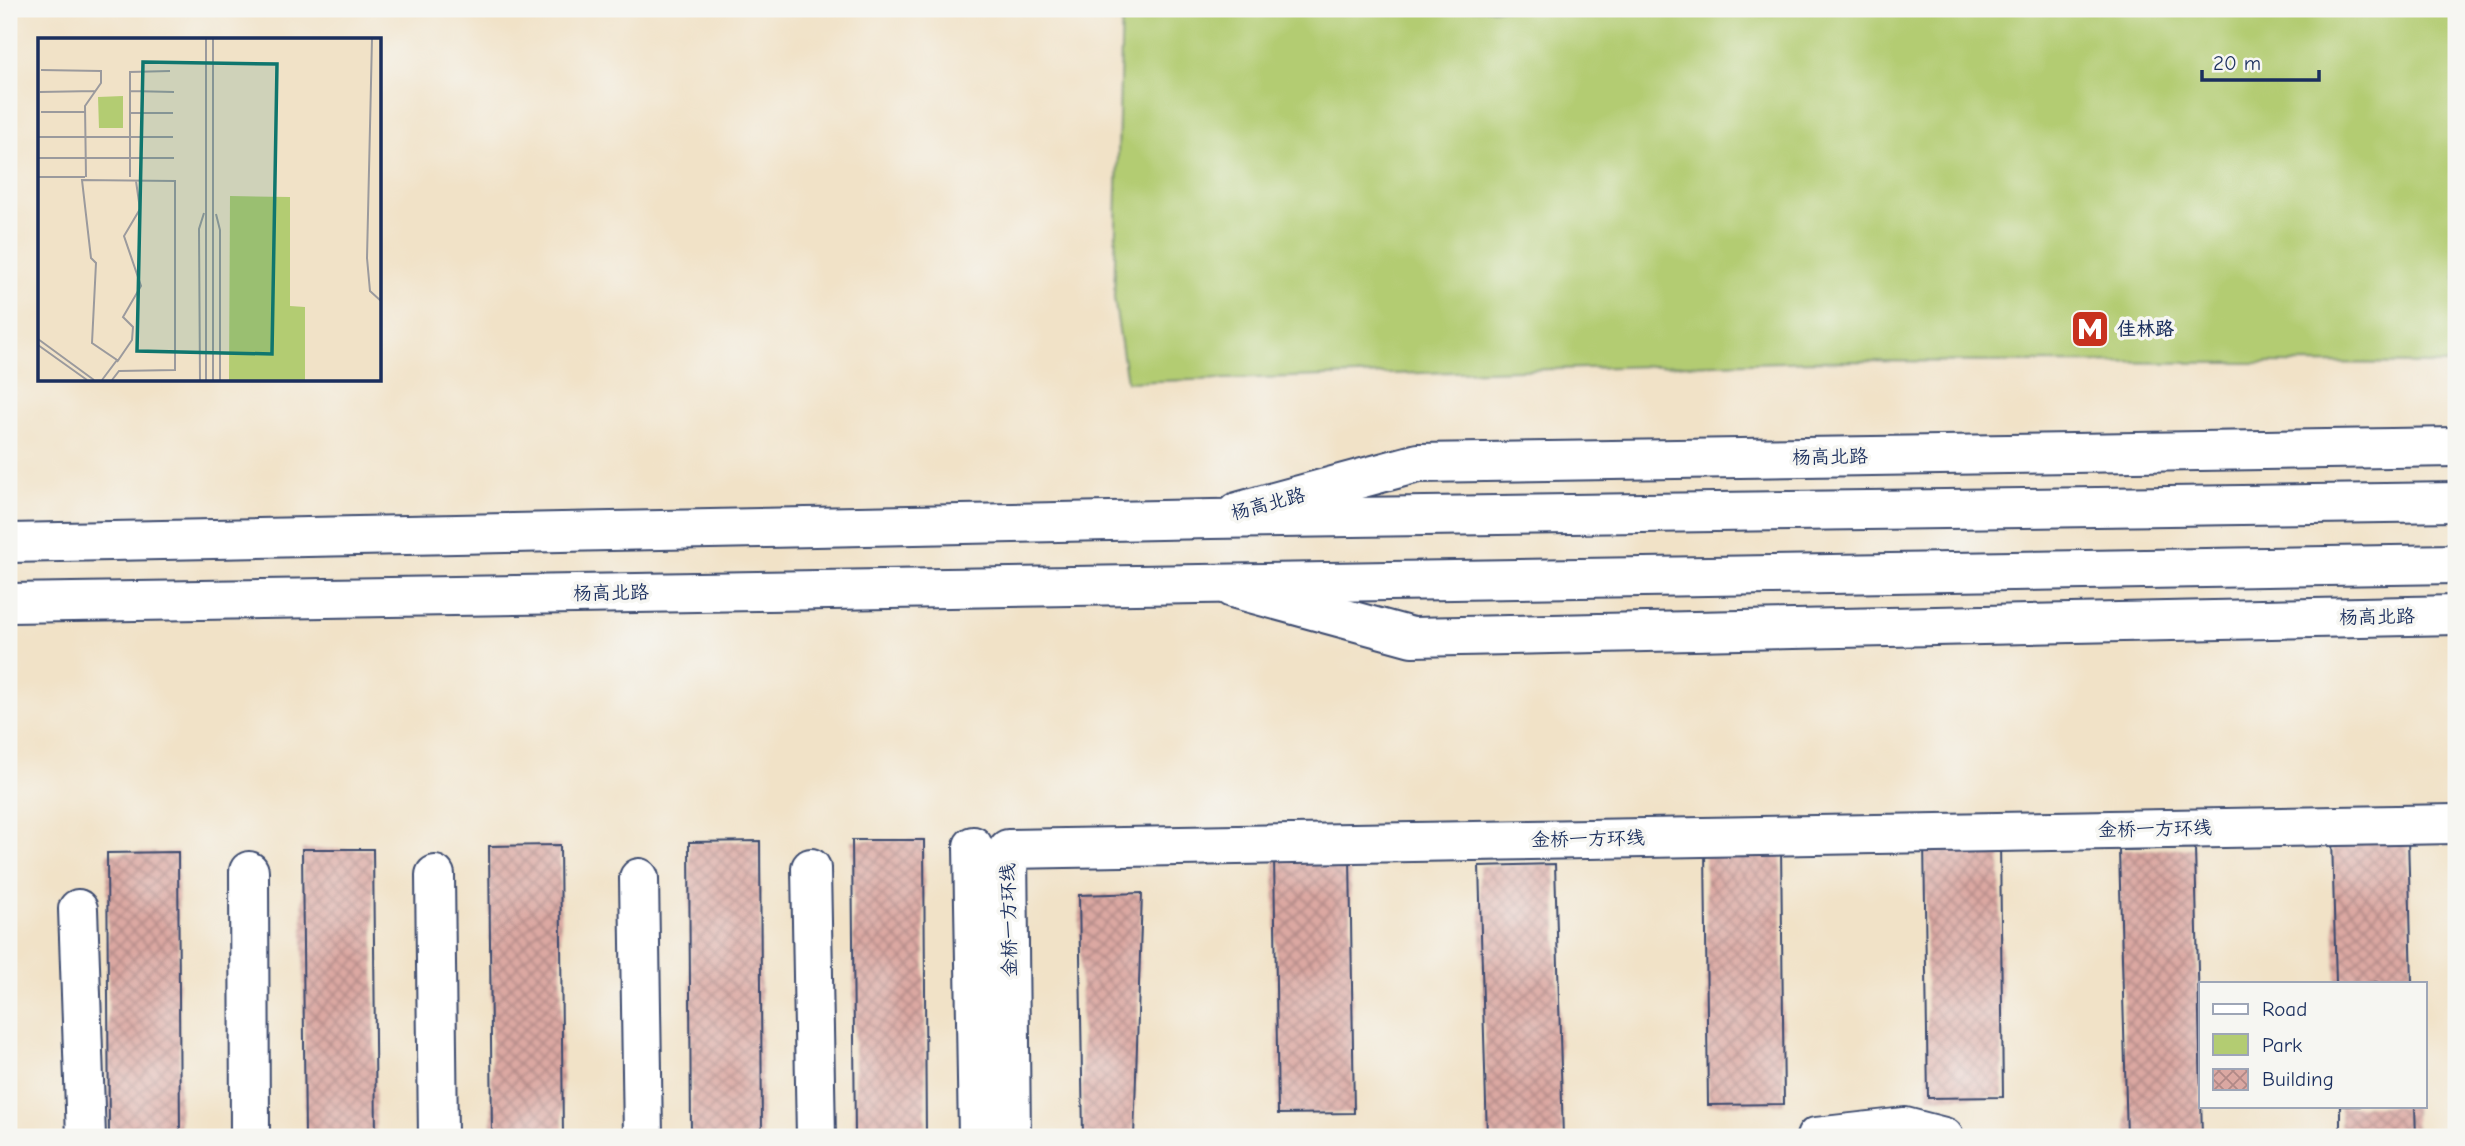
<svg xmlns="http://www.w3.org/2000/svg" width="2465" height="1146" font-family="'Comic Neue','LXGW WenKai TC',sans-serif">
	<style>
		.park { fill: #b3cc72; stroke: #677e68; stroke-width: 2 }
		.building { fill: url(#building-cross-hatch) }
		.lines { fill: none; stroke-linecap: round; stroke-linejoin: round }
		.minor-casing { stroke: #3b4a6e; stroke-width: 42 }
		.major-casing { stroke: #3b4a6e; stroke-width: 42 }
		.highway-casing { stroke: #3b4a6e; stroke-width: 42 }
		.minor { stroke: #fff; stroke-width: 38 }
		.major { stroke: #fff; stroke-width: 38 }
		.highway { stroke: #fff; stroke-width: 38 }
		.labels { text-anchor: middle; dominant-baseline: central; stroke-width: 7; stroke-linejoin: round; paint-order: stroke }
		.poi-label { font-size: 19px; font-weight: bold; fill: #1b2f5e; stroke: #f6f6f2; text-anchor: start }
		.street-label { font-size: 19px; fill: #1b2f5e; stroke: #f6f6f2 }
		.inset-road { fill: none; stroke: #9b9a9d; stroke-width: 2 }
		.view { fill: #0f766e; fill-opacity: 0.15; stroke: #0f766e; stroke-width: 3.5 }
		.inset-edge { fill: none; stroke: #1b2f5e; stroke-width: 3.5 }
	</style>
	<defs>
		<pattern id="building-cross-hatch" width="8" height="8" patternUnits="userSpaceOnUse" patternTransform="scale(1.75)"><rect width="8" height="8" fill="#dba8a2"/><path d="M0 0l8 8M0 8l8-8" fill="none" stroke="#b18987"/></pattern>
	</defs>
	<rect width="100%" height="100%" fill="#f6f6f2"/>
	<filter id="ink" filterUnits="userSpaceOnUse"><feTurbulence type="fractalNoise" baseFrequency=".0143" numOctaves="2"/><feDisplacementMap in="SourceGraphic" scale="14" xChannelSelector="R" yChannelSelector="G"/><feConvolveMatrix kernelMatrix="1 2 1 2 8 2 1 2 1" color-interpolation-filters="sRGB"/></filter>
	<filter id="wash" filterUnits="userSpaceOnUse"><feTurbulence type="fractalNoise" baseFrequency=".00686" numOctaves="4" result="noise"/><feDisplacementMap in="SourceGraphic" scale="28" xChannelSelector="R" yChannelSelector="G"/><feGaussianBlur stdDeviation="1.57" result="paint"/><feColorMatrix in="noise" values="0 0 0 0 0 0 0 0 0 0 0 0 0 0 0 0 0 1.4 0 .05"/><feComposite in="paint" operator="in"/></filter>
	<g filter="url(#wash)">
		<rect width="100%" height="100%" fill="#f1e2c7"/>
		<polygon class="park" points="1122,9 2456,9 2456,364 1816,361 1127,382 1114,298"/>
		<g id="blocks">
			<g class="building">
				<polygon points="2408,836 2412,983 2336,983 2332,838"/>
				<polygon points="852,840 924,840 926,1137 855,1137"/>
				<polygon points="2000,840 2003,1097 1928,1098 1924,841"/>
				<polygon points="760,841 762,1137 691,1137 689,842"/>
				<polygon points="560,845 563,1137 492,1137 489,846"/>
				<polygon points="1781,847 1784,1104 1708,1105 1705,848"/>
				<polygon points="2195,848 2202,1137 2127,1137 2119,850"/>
				<polygon points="302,849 373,849 376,1137 305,1137"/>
				<polygon points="178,852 180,1137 109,1137 107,853"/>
				<polygon points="1350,856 1354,1113 1278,1114 1274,857"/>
				<polygon points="1555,864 1563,1137 1487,1137 1479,866"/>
				<polygon points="1142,893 1134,1137 1083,1137 1079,895"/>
				<polygon points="2340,1106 2415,1106 2416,1137 2340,1137"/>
			</g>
		</g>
	</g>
	<g filter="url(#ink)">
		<use href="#blocks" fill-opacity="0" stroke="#3b4a6e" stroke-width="2"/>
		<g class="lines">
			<defs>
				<g id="minor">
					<polyline points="973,846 978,1137"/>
					<polyline points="811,868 816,1137"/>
					<polyline points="249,871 250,1137"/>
					<polyline points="435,875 438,1137"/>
					<polyline points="639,878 643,1137"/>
					<polyline points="78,909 86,1137"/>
					<polyline points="1011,1137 1008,849 2456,824"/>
					<polyline points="1816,1137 1905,1127 1944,1137"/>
				</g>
				<g id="major">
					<polyline points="1237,512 1418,463 2456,447"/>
					<polyline points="1232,588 1412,637 2456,615"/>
				</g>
				<g id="highway">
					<polyline points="9,543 1211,519 2456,502"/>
					<polyline points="9,603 2456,564"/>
				</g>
			</defs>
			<use href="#minor" class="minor-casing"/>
			<use href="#major" class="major-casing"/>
			<use href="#highway" class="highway-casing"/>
			<use href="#minor" class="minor"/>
			<use href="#major" class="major"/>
			<use href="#highway" class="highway"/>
		</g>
	</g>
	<defs>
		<symbol id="metro-square" viewBox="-11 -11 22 22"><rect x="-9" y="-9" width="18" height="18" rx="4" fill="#c8321e" stroke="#f6f6f2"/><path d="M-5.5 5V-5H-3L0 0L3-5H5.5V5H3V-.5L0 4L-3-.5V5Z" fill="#fff"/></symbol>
	</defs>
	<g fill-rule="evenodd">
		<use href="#metro-square" x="2068" y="307" width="44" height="44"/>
	</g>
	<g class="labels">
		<g class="poi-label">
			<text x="2117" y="329">佳林路</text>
		</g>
		<g class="street-label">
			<text transform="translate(1830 457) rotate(-1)">杨高北路</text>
			<text transform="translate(1268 504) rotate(-15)">杨高北路</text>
			<text transform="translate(611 593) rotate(-1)">杨高北路</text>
			<text transform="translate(2377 617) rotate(-1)">杨高北路</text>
			<text transform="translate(2155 829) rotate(-1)">金桥一方环线</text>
			<text transform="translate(1588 839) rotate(-1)">金桥一方环线</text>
			<text transform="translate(1009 920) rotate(-91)">金桥一方环线</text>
		</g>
	</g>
	<g transform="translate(38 38)">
		<rect width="343" height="343" fill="#f1e2c7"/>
		<path d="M85,58V90H61L60,59Z" fill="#b3cc72"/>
		<path d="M192,158L252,159V268L267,269V342H191Z" fill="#b3cc72"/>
		<path class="inset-road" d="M334,1L329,220L332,253L343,263M3,32L63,33V45L47,68L48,139M92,53L136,54M2,54L57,53M3,74H47M92,75H135M0,99H135M0,120H136M0,139H47M92,139V34L132,33M178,176L182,192V342M0,301L56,342M0,307L49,342M79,324L94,302L95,289L85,279L103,248L86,198L102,171L98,143M64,342L79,322L54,305L58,225L53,220L44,142L137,143V332L81,333L74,342M162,342L161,191L166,175M168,342V1M175,342V1"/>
		<path class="view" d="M105,24L239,26L234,316L99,313Z"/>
		<rect width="343" height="343" class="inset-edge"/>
	</g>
	<rect width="2465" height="1146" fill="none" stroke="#f6f6f2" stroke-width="35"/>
	<rect x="2199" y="982" width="228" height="126" fill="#f6f6f2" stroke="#9ea6b7" stroke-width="2"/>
	<rect x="2213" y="1004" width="35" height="10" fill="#ffffff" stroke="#9ea6b7" stroke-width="2"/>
	<text x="2262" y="1016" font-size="21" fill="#1b2f5e">Road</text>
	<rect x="2213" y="1034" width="35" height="21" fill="#b3cc72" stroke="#9ea6b7" stroke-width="2"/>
	<text x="2262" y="1052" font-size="21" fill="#1b2f5e">Park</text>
	<rect x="2213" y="1069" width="35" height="21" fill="url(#building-cross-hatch)" stroke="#9ea6b7" stroke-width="2"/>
	<text x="2262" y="1086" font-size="21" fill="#1b2f5e">Building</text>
	<path d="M2202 70v10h117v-10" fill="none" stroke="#1b2f5e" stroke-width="3.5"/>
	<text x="2213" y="70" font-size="21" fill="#1b2f5e" stroke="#f6f6f2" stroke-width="5" paint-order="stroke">20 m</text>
</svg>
